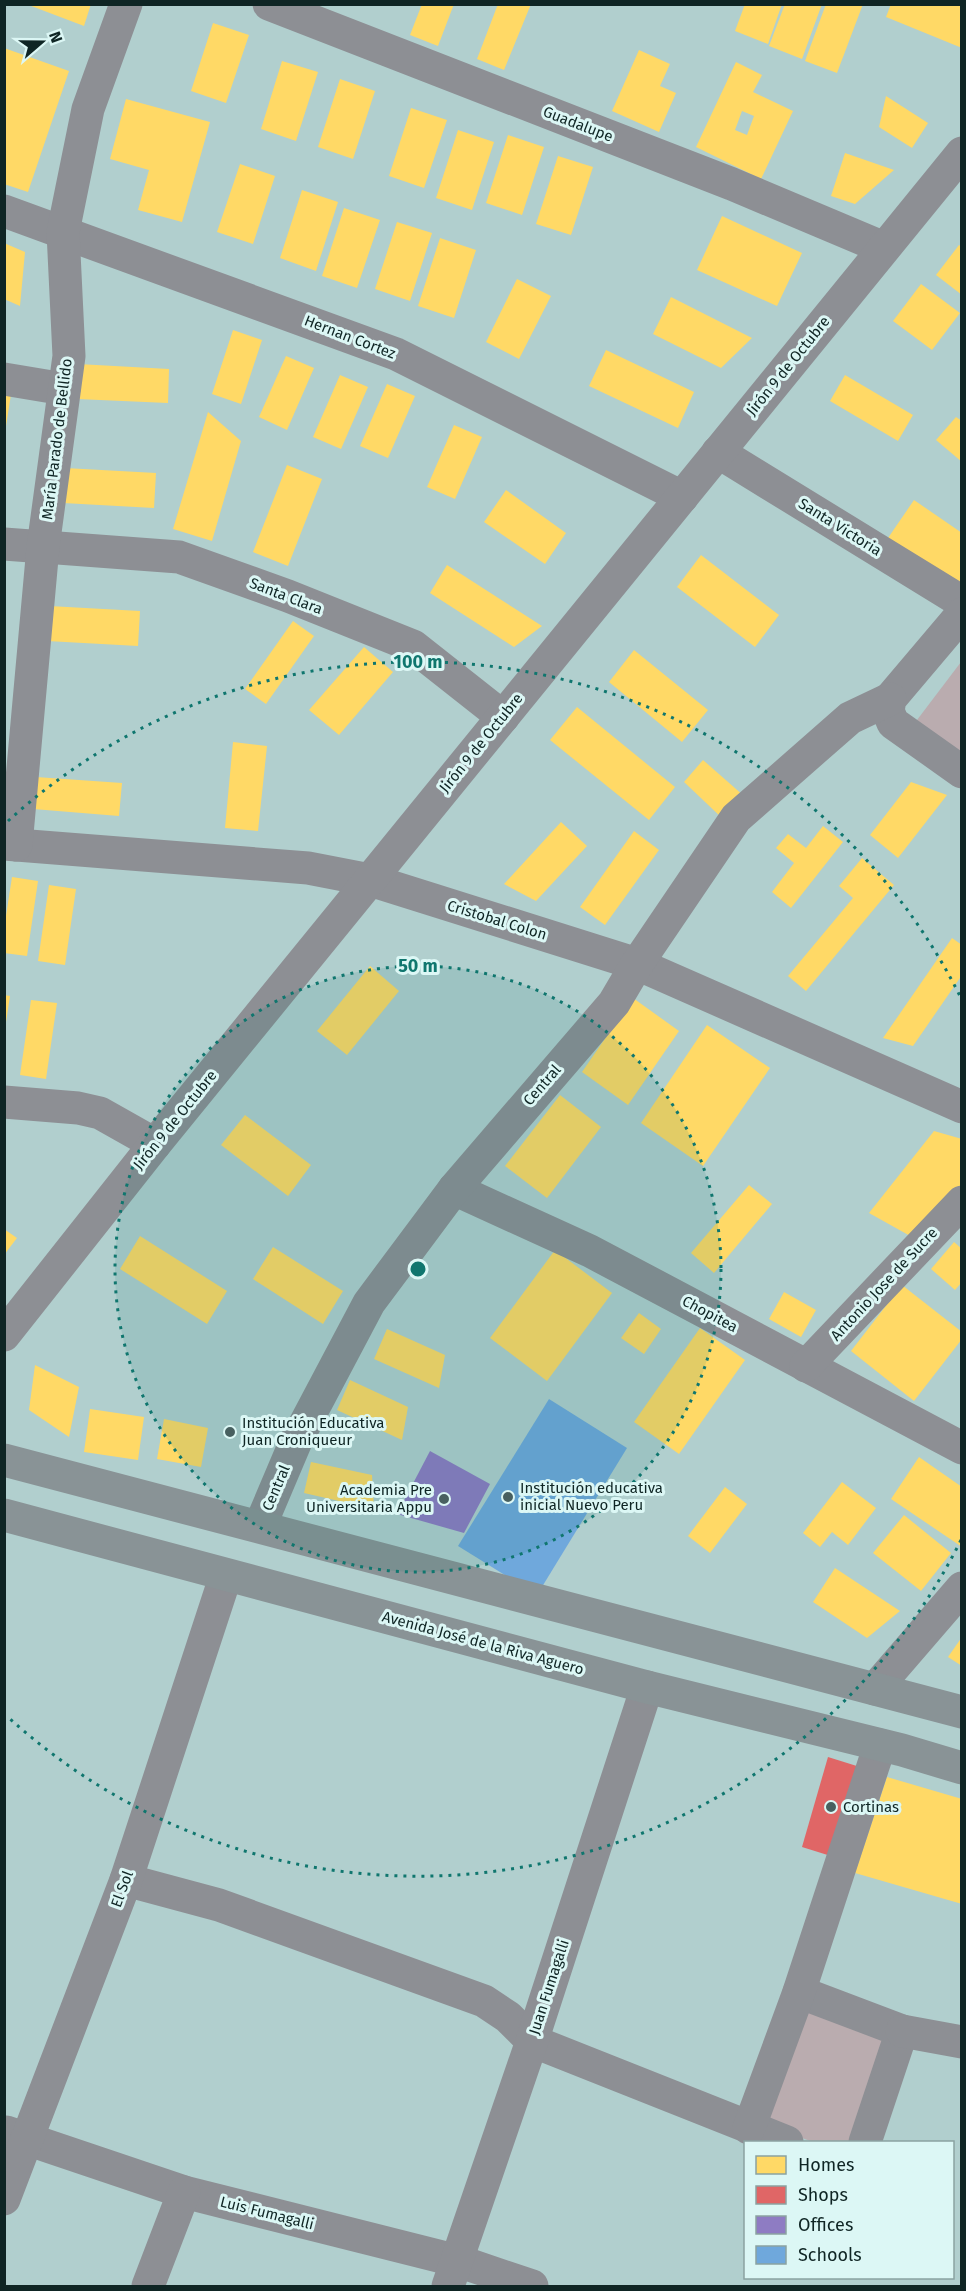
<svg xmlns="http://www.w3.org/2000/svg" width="966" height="2291" font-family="'Fira Sans',sans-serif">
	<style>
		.green { fill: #baacaf }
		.homes { fill: #ffd966; fill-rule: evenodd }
		.shops { fill: #e06666 }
		.offices { fill: #8e7cc3 }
		.schools { fill: #6fa8dc }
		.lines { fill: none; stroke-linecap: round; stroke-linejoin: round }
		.street { stroke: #8d8f94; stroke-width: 33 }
		.primary { stroke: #899396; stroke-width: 33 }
		.ring { fill: none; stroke: #0f766e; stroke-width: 3; stroke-dasharray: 3 6 }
		.poi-dot { fill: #486060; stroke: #dcf7f5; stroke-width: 2 }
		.labels { text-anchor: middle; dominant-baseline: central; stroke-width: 6; stroke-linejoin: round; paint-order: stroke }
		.street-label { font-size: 15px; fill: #0f2524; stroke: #dcf7f5 }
		.poi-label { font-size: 15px; fill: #0f2524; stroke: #dcf7f5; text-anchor: start }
		.centre { fill: #0f766e; stroke: #dcf7f5; stroke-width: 3 }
		.ring-label { font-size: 18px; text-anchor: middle; font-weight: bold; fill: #0f766e; stroke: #dcf7f5; stroke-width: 6; stroke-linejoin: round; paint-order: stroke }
	</style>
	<rect width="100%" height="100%" fill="#b1cfce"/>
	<g class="green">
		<polygon points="961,662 961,768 923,744 917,720"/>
		<polygon points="805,2010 887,2042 850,2142 813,2142 767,2125"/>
	</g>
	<g class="homes">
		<polygon points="26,4 91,4 84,26"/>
		<polygon points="422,4 454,4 438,46 410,35"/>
		<polygon points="498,4 531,4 504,70 477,59"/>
		<polygon points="745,4 782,4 768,44 735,31"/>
		<polygon points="785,4 822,4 802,59 769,46"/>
		<polygon points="826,4 863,4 837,73 805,61"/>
		<polygon points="891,4 962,6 962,48 886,17"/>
		<polygon points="213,23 249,35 226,103 191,91"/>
		<polygon points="4,48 69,71 28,192 4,184"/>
		<polygon points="639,50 670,64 660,86 676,93 659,132 612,111"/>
		<polygon points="282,61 318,72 296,141 261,129"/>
		<path d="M736,62L762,75L753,92L793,111L761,179L696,147ZM742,111L754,116L747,135L735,130Z"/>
		<polygon points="340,79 375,91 353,159 318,147"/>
		<polygon points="886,96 928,123 912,148 879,127"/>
		<polygon points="126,99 210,122 182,222 138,210 149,170 110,159"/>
		<polygon points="411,108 447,120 424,188 389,176"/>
		<polygon points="458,130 494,142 472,210 436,198"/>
		<polygon points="508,135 544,147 522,215 486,203"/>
		<polygon points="845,153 894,170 855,204 831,196"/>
		<polygon points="558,156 593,167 571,235 536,224"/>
		<polygon points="240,164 275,176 253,244 217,232"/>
		<polygon points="302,190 338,202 316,271 280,258"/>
		<polygon points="344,208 380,220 357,288 322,276"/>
		<polygon points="722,216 802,253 777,306 697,270"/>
		<polygon points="397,222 432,233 410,301 375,289"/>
		<polygon points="440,238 476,250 454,318 418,306"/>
		<polygon points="4,243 25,252 20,306 4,299"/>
		<polygon points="959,245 962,247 962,295 936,275"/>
		<polygon points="517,279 551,296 519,359 486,342"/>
		<polygon points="921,284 960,313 932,350 893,321"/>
		<polygon points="671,297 752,338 721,368 653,334"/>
		<polygon points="233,330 262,340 241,404 212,394"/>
		<polygon points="606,350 694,392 678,428 589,386"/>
		<polygon points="286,356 314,368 287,430 259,417"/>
		<polygon points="78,364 169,369 168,403 77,399"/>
		<polygon points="340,375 368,387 341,449 313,437"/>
		<polygon points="845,375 913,415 898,441 830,401"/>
		<polygon points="387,384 415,396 388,458 360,446"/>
		<polygon points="4,386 12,388 6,426 4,426"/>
		<polygon points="208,412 241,441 212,541 173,529"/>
		<polygon points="956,417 962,421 962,462 936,440"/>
		<polygon points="454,425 482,437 455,499 427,487"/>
		<polygon points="287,465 322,479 288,566 253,552"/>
		<polygon points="65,468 156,473 154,508 63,503"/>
		<polygon points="506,490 566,533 545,564 484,522"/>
		<polygon points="914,500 962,533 962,579 957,586 888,538"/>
		<polygon points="701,555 779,615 755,647 677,587"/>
		<polygon points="447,565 542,626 514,647 430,593"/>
		<polygon points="49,606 140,611 138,646 47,641"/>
		<polygon points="293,621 314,636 266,704 245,689"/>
		<polygon points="364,647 393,672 339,735 309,710"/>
		<polygon points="634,650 708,710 682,742 609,682"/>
		<polygon points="577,707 675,787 649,820 550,740"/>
		<polygon points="233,742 267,746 258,831 225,828"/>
		<polygon points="703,760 744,796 723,819 684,782"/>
		<polygon points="36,777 122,783 119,816 33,809"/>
		<polygon points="911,782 947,795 898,858 870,835"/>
		<polygon points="561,822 587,846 536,901 504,884"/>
		<polygon points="823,826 843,842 791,908 772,892 794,863 776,848 788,834 806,848"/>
		<polygon points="634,831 659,850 605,925 580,907"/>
		<polygon points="862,858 894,885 806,991 788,976 853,898 839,886"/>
		<polygon points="12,877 38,881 27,956 4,953 4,929"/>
		<polygon points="49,885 76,889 65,965 38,961"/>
		<polygon points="952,938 962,945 962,975 913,1046 883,1038"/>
		<polygon points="370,966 399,991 347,1055 317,1031"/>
		<polygon points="4,995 10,996 6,1022 4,1022"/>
		<polygon points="633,998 679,1031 628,1105 582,1072"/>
		<polygon points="31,1000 57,1003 46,1079 20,1075"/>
		<polygon points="707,1025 770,1068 703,1166 641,1123"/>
		<polygon points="560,1095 601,1127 547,1198 505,1166"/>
		<polygon points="245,1115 311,1165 288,1196 221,1145"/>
		<polygon points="934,1131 962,1139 962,1187 912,1237 869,1213"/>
		<polygon points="749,1185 772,1204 714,1273 691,1253"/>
		<polygon points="4,1229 17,1238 4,1255"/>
		<polygon points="140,1236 227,1291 207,1324 120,1269"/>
		<polygon points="954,1242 962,1249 962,1282 955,1290 931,1269"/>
		<polygon points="273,1247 343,1291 323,1324 253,1279"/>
		<polygon points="555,1250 612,1293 547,1381 490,1338"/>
		<polygon points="902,1285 962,1332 962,1339 914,1401 851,1351"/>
		<polygon points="784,1292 816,1310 801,1337 769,1319"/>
		<polygon points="639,1313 661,1329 644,1354 621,1338"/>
		<polygon points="700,1328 745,1360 679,1454 634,1422"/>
		<polygon points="387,1329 445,1355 439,1388 374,1359"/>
		<polygon points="35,1365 79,1387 69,1437 29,1410"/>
		<polygon points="350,1380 408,1407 402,1440 337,1410"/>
		<polygon points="90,1409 144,1417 138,1460 84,1452"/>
		<polygon points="164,1419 208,1428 201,1467 157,1459"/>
		<polygon points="919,1457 962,1487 962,1547 891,1499"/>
		<polygon points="311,1462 372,1475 374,1509 304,1493"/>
		<polygon points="842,1482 876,1508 848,1545 832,1532 820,1547 803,1533"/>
		<polygon points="725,1487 747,1504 710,1553 688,1536"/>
		<polygon points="904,1515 951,1553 921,1591 873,1553"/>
		<polygon points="835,1568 900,1611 867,1638 813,1602"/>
		<polygon points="962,1637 962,1666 948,1657"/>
		<polygon points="887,1777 962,1799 962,1904 855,1873"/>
	</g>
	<polygon class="shops" points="828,1757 860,1767 834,1857 802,1847"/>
	<polygon class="offices" points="430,1451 490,1484 464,1533 397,1514"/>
	<polygon class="schools" points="549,1399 627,1448 537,1595 458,1546"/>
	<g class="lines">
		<g class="street">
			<polyline points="269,4 732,184 884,248"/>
			<polyline points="4,211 396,354 682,497"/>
			<polyline points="4,379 64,389"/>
			<polyline points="718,452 962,602"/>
			<polyline points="4,544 179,557 288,596 413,646 503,717"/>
			<polyline points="962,614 890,699 888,711 893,723 962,772"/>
			<polyline points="4,844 308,868 370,880 637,964 962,1107"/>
			<polyline points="16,845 43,547 69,356 63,232 88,109 126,4"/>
			<polyline points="4,1102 78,1108 100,1113 155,1144"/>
			<polyline points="454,1189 590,1251 962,1448"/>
			<polyline points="4,1335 155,1144 962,153"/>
			<polyline points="806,1366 962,1202"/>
			<polyline points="260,1526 296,1441 369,1303 454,1189 614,1003 637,964 736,818 850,718 890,699"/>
			<polyline points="875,1689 962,1588"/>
			<polyline points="126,1880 219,1905 484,2001 508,2017 532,2041 787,2142"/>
			<polyline points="799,1992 902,2031 865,2142"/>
			<polyline points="902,2031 962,2042"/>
			<polyline points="749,2128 799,1992 880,1745"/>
			<polyline points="6,2132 184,2192 458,2261 532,2286"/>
			<polyline points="4,2199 126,1880 226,1575"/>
			<polyline points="148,2286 184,2192"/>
			<polyline points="448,2286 532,2041 647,1687"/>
		</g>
		<g class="primary">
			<polyline points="4,1460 962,1712"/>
			<polyline points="4,1515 647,1687 902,1750 962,1768"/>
		</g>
	</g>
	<circle cx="418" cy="1269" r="303" fill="#0f766e" fill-opacity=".12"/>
	<g class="ring">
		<circle cx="418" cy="1269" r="303"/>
		<path d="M961 1540A607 607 0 0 1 8 1717M8 821A607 607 0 0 1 961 998"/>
	</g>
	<g class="poi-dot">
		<circle cx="230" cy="1432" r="6"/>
		<circle cx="508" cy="1497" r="6"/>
		<circle cx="444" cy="1499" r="6"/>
		<circle cx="831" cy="1807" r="6"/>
	</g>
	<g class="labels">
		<g class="street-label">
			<text transform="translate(578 124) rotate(21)">Guadalupe</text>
			<text transform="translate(350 337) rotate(21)">Hernan Cortez</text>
			<text transform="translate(788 366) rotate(-51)">Jirón 9 de Octubre</text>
			<text transform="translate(57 439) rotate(-83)">María Parado de Bellido</text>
			<text transform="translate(840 527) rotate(32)">Santa Victoria</text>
			<text transform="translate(286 596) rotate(21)">Santa Clara</text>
			<text transform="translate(481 743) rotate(-51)">Jirón 9 de Octubre</text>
			<text transform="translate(497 920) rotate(17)">Cristobal Colon</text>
			<text transform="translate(542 1085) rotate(-49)">Central</text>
			<text transform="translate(175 1120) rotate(-51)">Jirón 9 de Octubre</text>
			<text transform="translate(884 1284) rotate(-47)">Antonio Jose de Sucre</text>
			<text transform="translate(710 1314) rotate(28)">Chopitea</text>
			<text transform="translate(276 1488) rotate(-67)">Central</text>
			<text transform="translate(483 1643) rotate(15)">Avenida José de la Riva Aguero</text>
			<text transform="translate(122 1889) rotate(-70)">El Sol</text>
			<text transform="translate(549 1987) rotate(-72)">Juan Fumagalli</text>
			<text transform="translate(267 2213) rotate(14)">Luis Fumagalli</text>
		</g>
		<g class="poi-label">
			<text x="242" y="1423">Institución Educativa<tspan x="242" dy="17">Juan Croniqueur</tspan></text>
			<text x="520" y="1488">Institución educativa<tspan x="520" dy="17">inicial Nuevo Peru</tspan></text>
			<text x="432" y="1490" text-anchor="end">Academia Pre<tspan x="432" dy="17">Universitaria Appu</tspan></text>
			<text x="843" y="1807">Cortinas</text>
		</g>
	</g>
	<circle cx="418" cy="1269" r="9" class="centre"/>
	<g class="ring-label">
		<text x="418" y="668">100 m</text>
		<text x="418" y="972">50 m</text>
	</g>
	<rect width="966" height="2291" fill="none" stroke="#0f2524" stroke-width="12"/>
	<rect x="744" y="2141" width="210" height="138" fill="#dcf7f5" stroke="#8aa3a1" stroke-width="1.5"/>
	<rect x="756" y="2156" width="30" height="18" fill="#ffd966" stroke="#8aa3a1" stroke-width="1.5"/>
	<text x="798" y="2171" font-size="18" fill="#0f2524">Homes</text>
	<rect x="756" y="2186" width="30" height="18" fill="#e06666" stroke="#8aa3a1" stroke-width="1.5"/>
	<text x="798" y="2201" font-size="18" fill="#0f2524">Shops</text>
	<rect x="756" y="2216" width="30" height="18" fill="#8e7cc3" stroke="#8aa3a1" stroke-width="1.5"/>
	<text x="798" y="2231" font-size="18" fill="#0f2524">Offices</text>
	<rect x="756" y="2246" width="30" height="18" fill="#6fa8dc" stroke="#8aa3a1" stroke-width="1.5"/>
	<text x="798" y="2261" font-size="18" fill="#0f2524">Schools</text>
	<g transform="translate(42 42) rotate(70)" stroke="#dcf7f5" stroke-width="4.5" paint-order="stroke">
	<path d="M0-4.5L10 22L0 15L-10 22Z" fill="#0f2524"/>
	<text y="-9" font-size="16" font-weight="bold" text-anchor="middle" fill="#0f2524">N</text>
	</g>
</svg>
